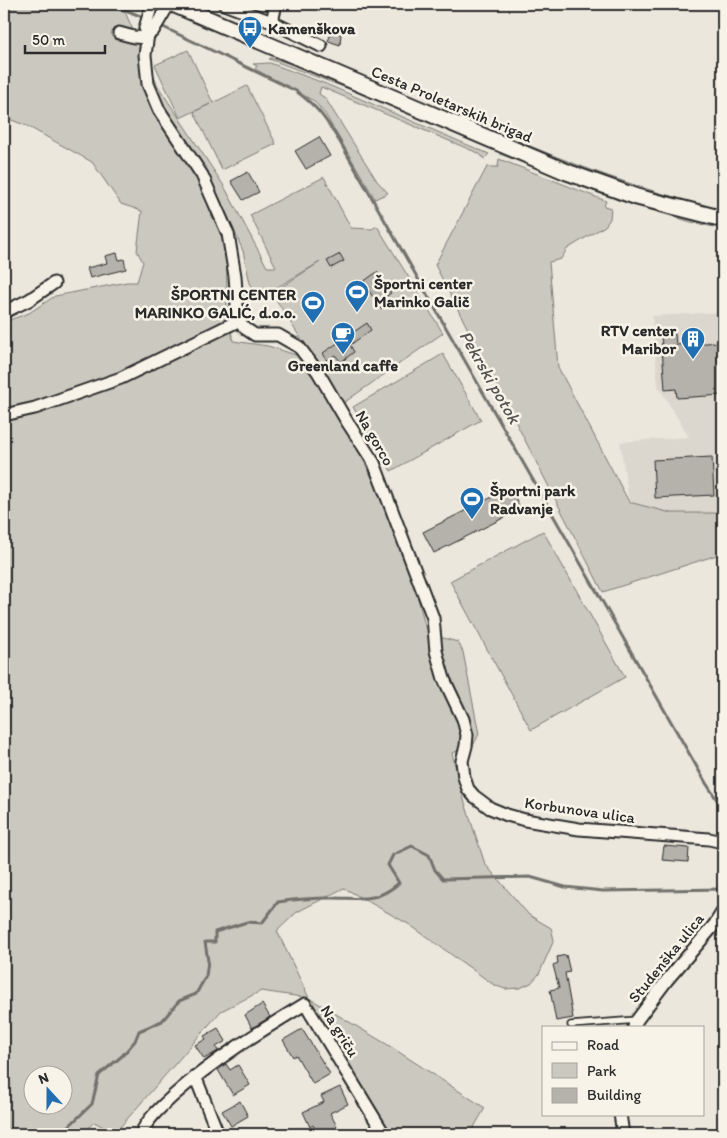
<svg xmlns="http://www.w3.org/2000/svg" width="727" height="1138" font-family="Itim,sans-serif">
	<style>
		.built { fill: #dbd7ce }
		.green { fill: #cbc8bf; stroke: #7b7a75; fill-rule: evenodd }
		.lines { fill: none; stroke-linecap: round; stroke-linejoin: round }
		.stream { stroke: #72716c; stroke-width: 3 }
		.building { fill: #b5b2ab; stroke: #2b2b2b }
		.service-casing { stroke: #2b2b2b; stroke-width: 9 }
		.minor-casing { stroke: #2b2b2b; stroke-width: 15 }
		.secondary-casing { stroke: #2b2b2b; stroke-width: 19 }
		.service { stroke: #f7f3e8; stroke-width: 5.5 }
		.minor { stroke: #f7f3e8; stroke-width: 11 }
		.secondary { stroke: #f7f3e8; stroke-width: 15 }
		.labels { text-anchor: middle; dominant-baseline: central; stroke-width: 5; stroke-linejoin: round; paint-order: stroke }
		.poi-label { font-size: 16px; font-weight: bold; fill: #2b2b2b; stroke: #f7f3e8; text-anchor: start }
		.street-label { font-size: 16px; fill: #2b2b2b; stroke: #f7f3e8 }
		.water-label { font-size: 18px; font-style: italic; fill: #555451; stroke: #f7f3e8 }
	</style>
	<rect width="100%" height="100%" fill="#ebe7dd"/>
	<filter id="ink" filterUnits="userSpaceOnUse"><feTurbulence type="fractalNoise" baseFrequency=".02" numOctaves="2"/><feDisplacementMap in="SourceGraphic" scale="10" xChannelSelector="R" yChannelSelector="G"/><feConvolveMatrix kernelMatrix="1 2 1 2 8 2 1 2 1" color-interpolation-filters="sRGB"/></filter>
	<g filter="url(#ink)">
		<polygon class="built" points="723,312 723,513 671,513 629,502 620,442 689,437 658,386 652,316"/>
		<g class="green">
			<path d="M4,4H99L125,12L158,86L224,186L267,267H276L250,215L324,177L351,228L372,229L377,226L443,333L342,404L272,293L320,262L269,292H255L250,283L243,251L226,212L227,307L233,341L268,346L299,356L311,370L363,459L380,495L413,578L425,626L432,635L458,642L463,652L479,734L473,746L452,753L464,800L485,864L529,915L551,928L554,940L539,974L531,983L520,988L505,989L494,985L410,925L344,888L297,912L277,931L309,998L388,1045L485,1108L470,1134H389L370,1105L309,998L261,991L221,1011L115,1133L94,1122L83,1134H4V322L29,313L55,296L127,282H137L143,262L137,251L142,211L121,204L92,162L27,126L4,117ZM32,1076H62V1106H32Z"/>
			<polygon points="188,50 213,103 247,86 276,144 222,170 194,112 210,104 180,118 155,65"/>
			<polygon points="271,58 306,68 489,147 490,149 349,89 269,59"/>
			<polygon points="270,63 326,84 489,154 484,159 481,155 478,153 321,87 319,94 325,98 377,181 388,193 375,199 325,114 314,101 255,69 257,66 253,64"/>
			<path d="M504,135C576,166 647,192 723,210V213L643,192L568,166L504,139L502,136Z"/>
			<polygon points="502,153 507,153 603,192 604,195 500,154"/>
			<polygon points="499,159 606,201 604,206 611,208 610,219 605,226 567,249 561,259 549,262 558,367 629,502 671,513 723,513 723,553 603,592 435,265 487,167 498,167"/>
			<polygon points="617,197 723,225 723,229 691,222 615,199"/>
			<polygon points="443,354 481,420 391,471 353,407"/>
			<polygon points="543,531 625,677 531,730 450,581"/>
		</g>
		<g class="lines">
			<g class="stream">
				<polyline points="111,4 145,18"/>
				<path d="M159,25L296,91C319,108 325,118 340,142L706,783L723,809"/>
				<path d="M64,1134L66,1129L92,1104L99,1075L122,1056L135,1041L139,1031L162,1021L179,1001L196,994L206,976L208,961L205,942H215V932L247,922L262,923L278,902C296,899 314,898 333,898C360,898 376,903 399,883L388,865L393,855L412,846L429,855L435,870L443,879L530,877L565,887L603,891L723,889"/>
			</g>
		</g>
		<g class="building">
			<polygon points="332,31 341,34 340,45 328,41"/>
			<polygon points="319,137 330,156 306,169 295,151"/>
			<polygon points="248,172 259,192 243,200 231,181"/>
			<polygon points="117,253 119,260 124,259 126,269 90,278 87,268 107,263 105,256"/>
			<polygon points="340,254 344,261 331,268 327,261"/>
			<polygon points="377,272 391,293 384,298 387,304 381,309 363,282"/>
			<polygon points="367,323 371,330 350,345 354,352 341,362 335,355 327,361 323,353"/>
			<polygon points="661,334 675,334 676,345 721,342 723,395 677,398 676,389 665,390"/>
			<polygon points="712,457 714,495 655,498 653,460"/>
			<polygon points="510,488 521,509 434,553 423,532"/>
			<polygon points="664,846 689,848 688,862 662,860"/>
			<polygon points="566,955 570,972 565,973 573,1018 556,1021 550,990 559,988 553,965 558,963 557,957"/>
			<polygon points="262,1004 270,1017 252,1028 245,1015"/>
			<polygon points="218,1028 226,1041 216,1047 218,1051 204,1059 195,1045 206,1039 204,1036"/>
			<polygon points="302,1029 330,1074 313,1084 296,1055 293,1057 283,1040"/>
			<polygon points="226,1064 230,1070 238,1065 250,1085 233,1095 218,1070"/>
			<polygon points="340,1087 348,1104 330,1113 341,1134 318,1134 313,1125 310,1127 303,1112 324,1102 321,1096"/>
			<polygon points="240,1101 248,1116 231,1126 222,1111"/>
		</g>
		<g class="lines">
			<defs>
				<polyline id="service" points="571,1025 637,1020"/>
				<g id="minor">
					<polyline points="152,4 145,28 148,34 145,55 148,84 159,110 202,175 228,234 235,276 238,321 246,329 255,335 278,335 299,347 318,372 346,420 374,463 433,618 436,651 444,679 463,719 467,735 466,746 462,761 464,777 468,789 474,796 490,808 507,815 525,820 579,829 709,839 723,842"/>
					<polyline points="224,4 272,22 321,46"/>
					<polyline points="272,22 276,4"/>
					<polyline points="119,33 134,37 147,38"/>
					<polyline points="148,34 153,31 169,4"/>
					<polyline points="4,312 29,300 54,283"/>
					<polyline points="4,415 35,408 121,378 238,321"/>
					<polyline points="634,1027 637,1020 667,980 715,924 723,911"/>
					<polyline points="195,1076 218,1134"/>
					<polyline points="620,1114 623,1134"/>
					<path d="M141,1134C147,1119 161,1107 173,1096C213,1060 259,1032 305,1004L384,1134"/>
				</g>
				<polyline id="secondary" points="173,4 567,172 637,197 723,219"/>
			</defs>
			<use href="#service" class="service-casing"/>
			<use href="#minor" class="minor-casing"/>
			<use href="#secondary" class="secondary-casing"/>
			<use href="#service" class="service"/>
			<use href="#minor" class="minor"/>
			<use href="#secondary" class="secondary"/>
		</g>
	</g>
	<defs>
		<symbol id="bus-pin" viewBox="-11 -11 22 30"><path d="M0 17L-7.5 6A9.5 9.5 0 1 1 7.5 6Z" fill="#1f6fb2" stroke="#f7f3e8"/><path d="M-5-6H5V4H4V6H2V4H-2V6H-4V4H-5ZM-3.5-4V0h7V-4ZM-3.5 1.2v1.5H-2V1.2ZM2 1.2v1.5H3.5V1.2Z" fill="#fff"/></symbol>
		<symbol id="stadium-pin" viewBox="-11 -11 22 30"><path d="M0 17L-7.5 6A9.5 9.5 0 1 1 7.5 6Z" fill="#1f6fb2" stroke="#f7f3e8"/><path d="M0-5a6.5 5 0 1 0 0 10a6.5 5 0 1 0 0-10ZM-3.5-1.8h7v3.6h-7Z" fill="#fff"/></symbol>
		<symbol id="cafe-pin" viewBox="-11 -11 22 30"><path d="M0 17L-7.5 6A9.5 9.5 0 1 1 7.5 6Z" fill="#1f6fb2" stroke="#f7f3e8"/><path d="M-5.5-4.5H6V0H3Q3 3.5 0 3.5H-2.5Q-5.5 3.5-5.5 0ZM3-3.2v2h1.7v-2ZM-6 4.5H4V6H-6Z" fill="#fff"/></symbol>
		<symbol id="building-pin" viewBox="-11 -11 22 30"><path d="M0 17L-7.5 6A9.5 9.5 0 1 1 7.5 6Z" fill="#1f6fb2" stroke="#f7f3e8"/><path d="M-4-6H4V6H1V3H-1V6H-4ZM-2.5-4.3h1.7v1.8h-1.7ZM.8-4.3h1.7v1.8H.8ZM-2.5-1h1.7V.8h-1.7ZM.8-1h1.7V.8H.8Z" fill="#fff"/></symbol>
	</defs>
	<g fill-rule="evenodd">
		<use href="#bus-pin" x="236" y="14" width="28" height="38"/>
		<use href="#stadium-pin" x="343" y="278" width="28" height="38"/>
		<use href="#stadium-pin" x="299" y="289" width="28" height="38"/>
		<use href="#cafe-pin" x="329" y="320" width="28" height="38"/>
		<use href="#building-pin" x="679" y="325" width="28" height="38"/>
		<use href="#stadium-pin" x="458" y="485" width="28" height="38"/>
	</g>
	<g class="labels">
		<g class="poi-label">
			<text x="268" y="28">Kamenškova</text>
			<text x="374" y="283">Športni center<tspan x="374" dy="18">Marinko Galič</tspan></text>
			<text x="296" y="294" text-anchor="end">ŠPORTNI CENTER<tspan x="296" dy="18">MARINKO GALIĆ, d.o.o.</tspan></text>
			<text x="676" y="330" text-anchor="end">RTV center<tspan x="676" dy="18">Maribor</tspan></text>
			<text x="343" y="365" text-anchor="middle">Greenland caffe</text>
			<text x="490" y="490">Športni park<tspan x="490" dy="18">Radvanje</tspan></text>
		</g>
		<g class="street-label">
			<text transform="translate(452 104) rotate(23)">Cesta Proletarskih brigad</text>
			<text transform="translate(375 438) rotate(60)">Na gorco</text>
			<text transform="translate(580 810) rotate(8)">Korbunova ulica</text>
			<text transform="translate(666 958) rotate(-51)">Studenška ulica</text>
			<text transform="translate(340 1031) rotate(58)">Na griču</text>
		</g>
		<g class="water-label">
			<text transform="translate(490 377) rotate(60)">Pekrski potok</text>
		</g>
	</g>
	<rect width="727" height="1138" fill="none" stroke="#f7f3e8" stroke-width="20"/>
	<rect x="10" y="10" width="707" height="1118" fill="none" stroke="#2b2b2b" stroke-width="2" filter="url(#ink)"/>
	<rect x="542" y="1026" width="162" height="90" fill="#f7f3e8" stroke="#a5a39c"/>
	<rect x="552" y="1042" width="25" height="8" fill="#f7f3e8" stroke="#a5a39c"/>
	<text x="587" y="1050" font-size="15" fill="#2b2b2b">Road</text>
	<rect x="552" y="1063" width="25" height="15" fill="#cbc8bf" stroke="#a5a39c"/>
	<text x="587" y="1076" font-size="15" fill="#2b2b2b">Park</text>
	<rect x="552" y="1088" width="25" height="15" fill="#b5b2ab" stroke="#a5a39c"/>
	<text x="587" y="1100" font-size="15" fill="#2b2b2b">Building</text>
	<g transform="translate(48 1090) rotate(339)"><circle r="24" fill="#f7f3e8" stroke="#a5a39c"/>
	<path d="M0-4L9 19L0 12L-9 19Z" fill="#1f6fb2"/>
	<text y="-8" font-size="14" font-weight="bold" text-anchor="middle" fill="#2b2b2b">N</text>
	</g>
	<path d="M25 45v8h80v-8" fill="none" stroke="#2b2b2b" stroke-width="2.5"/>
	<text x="32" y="45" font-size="15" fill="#2b2b2b" stroke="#f7f3e8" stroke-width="4" paint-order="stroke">50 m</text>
</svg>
